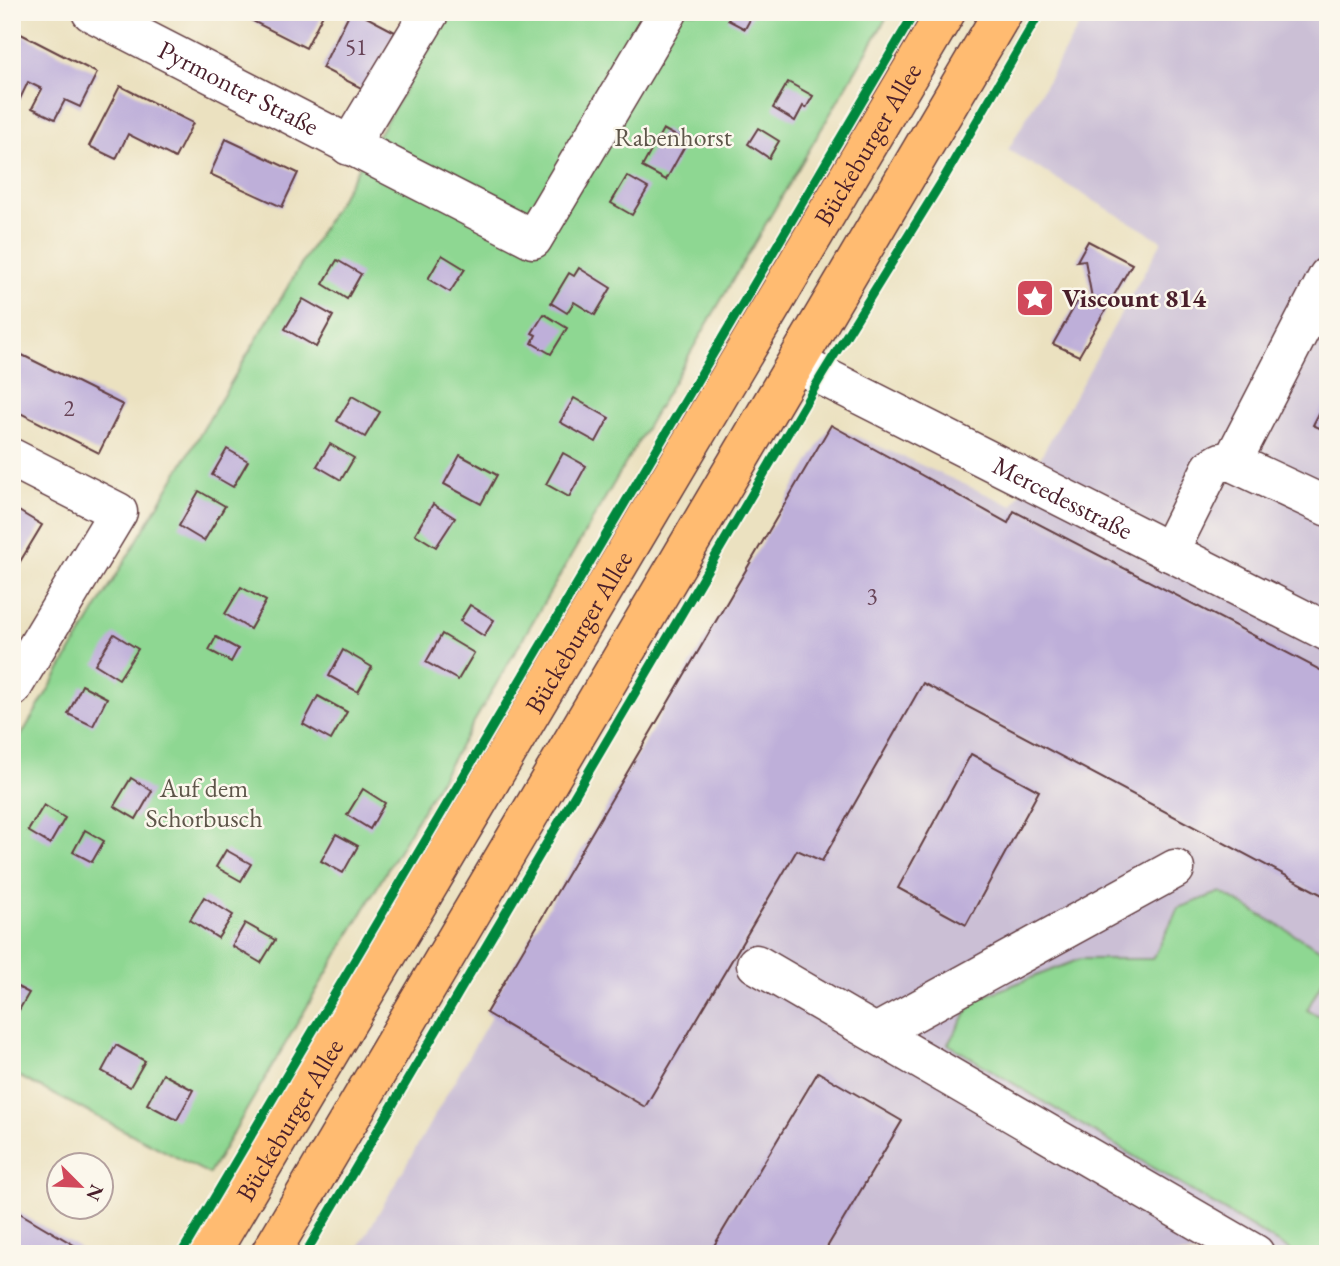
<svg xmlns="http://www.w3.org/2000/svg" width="1340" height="1266" font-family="'EB Garamond',serif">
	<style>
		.industrial { fill: #cbbfd5 }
		.green { fill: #8ed792; stroke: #6c7b5e; stroke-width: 2 }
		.building { fill: #beafd9 }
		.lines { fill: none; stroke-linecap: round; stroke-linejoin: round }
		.minor-casing { stroke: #623c41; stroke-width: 41 }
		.major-casing { stroke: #623c41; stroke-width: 41 }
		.minor { stroke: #fff; stroke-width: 38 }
		.major { stroke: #ffbb71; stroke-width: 38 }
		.cycleway-casing { stroke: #fbf7ec; stroke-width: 13 }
		.cycleway { stroke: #00873e; stroke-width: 9 }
		.labels { text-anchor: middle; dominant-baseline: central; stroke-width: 5; stroke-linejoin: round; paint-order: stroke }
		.number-label { font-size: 23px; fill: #674356 }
		.street-label { font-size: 26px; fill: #4a1f2b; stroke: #fbf7ec }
		.park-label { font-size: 26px; fill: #5e564a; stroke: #fbf7ec }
		.poi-label { font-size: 26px; font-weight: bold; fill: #4a1f2b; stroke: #fbf7ec; text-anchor: start }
	</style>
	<rect width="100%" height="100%" fill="#fbf7ec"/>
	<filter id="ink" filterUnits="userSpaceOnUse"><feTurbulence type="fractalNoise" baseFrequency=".0143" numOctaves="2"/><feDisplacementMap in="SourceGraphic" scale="14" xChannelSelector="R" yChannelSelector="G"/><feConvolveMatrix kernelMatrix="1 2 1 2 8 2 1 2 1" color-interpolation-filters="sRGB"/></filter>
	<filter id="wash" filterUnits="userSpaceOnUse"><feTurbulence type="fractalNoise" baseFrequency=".00686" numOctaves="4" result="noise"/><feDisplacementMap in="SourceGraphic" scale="28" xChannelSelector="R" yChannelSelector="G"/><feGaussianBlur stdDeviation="1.57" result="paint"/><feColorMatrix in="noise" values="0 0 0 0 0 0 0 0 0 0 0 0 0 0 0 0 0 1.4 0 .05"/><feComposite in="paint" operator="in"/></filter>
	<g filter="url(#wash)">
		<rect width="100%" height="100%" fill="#ebe1c0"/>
		<polygon class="industrial" points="1087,12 1328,12 1328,1254 355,1254 831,425 1013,506 1162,241 1008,150"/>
		<g class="green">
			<polygon points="451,12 890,12 209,1174 12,1073 12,751"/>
			<polygon points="1221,892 1328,954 1328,970 1307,1010 1328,1020 1328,1254 1296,1254 948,1044 974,1000 1080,959 1153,959 1178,908"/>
		</g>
		<g id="blocks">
			<g class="building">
				<polygon points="235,12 324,12 306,48"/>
				<polygon points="350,12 357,12 395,32 365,90 322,68"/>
				<polygon points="732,12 754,12 745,29 728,20"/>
				<polygon points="19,33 97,73 80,107 65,100 55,119 32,108 42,89 28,82 19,101 12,98 12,45"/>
				<polygon points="788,82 813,96 806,108 803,106 795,121 773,108"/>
				<polygon points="120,86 193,123 175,158 128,134 116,159 89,146"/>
				<polygon points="758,128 779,141 769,158 748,144"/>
				<polygon points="663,129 687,142 666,180 642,167"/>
				<polygon points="226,139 298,173 282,207 210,174"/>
				<polygon points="627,176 648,188 632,215 611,203"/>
				<polygon points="1088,241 1132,264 1079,356 1053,344 1081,295 1083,301 1092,298 1085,260 1077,261"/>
				<polygon points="442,255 465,269 450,292 428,279"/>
				<polygon points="337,260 361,274 347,299 323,284"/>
				<polygon points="579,268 611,288 595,315 574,302 567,313 551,303 569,273 574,276"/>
				<polygon points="303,299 333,316 316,347 285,329"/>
				<polygon points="544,314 567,328 551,354 532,343 536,335 532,333"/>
				<polygon points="12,350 123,405 99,453 12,409"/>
				<polygon points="352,396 380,412 365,437 337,421"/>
				<polygon points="1328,396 1328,432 1313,425"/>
				<polygon points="574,398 609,418 596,442 560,422"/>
				<polygon points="831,425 1008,523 1014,511 1328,674 1328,898 923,683 822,861 797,850 645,1107 486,1013"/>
				<polygon points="330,444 354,458 341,480 317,466"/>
				<polygon points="227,449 248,461 233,487 212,475"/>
				<polygon points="563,453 586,466 569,497 546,484"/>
				<polygon points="460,455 497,475 481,504 444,484"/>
				<polygon points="199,491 225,506 204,541 179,526"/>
				<polygon points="433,504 455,518 436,547 415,534"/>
				<polygon points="12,507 42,525 12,575"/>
				<polygon points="241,587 266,601 250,629 225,614"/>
				<polygon points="470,605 494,620 484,636 460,621"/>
				<polygon points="114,634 138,649 119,679 95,664"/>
				<polygon points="442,634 474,653 458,680 426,662"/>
				<polygon points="216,637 238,649 231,662 209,650"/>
				<polygon points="343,650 372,667 358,692 329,676"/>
				<polygon points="82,685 107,698 93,726 68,714"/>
				<polygon points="318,696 347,712 331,740 303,724"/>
				<polygon points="971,754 1039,791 966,925 898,888"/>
				<polygon points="131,778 152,791 136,819 114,806"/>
				<polygon points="363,789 385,803 370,829 347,815"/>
				<polygon points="44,805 65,818 50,844 28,831"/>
				<polygon points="85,830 104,841 92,862 73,852"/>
				<polygon points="336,834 358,846 343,873 321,861"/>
				<polygon points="226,850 251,864 241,881 216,867"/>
				<polygon points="204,897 233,915 218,938 190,920"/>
				<polygon points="245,923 275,940 261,963 232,946"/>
				<polygon points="12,984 29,993 12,1022"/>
				<polygon points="116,1045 145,1061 130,1087 102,1071"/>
				<polygon points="818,1072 902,1121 823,1254 709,1254"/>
				<polygon points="163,1074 193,1090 177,1120 147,1104"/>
				<polygon points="18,1212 89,1254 12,1254 12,1221"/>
			</g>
		</g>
	</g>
	<g filter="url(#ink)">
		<use href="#blocks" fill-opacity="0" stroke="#623c41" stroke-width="2"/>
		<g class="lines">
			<defs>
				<g id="minor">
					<path id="s1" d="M91,12L533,239L668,12"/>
					<polyline points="349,146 430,12"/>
					<path id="s2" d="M797,363L1328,632"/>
					<polyline points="12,458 118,512 12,688"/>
					<polyline points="1232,462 1328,276"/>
					<polyline points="1169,552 1211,468 1221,462 1232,462 1328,507"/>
					<polyline points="756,964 1255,1254"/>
					<polyline points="876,1033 1175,869"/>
				</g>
				<g id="major">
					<path id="s3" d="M210,1254L946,12"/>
					<polyline points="270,1254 1003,12"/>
				</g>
			</defs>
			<use href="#minor" class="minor-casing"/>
			<use href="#major" class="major-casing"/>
			<use href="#minor" class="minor"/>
			<use href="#major" class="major"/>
			<defs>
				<g id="cycleway">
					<polyline points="181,1254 915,12"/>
					<polyline points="305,1254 822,375 944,178 1040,12"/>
				</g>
			</defs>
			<use href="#cycleway" class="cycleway-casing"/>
			<use href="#cycleway" class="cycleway"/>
		</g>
	</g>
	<defs>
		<symbol id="sight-square" viewBox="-11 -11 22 22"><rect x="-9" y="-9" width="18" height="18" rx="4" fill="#d1495b" stroke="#fbf7ec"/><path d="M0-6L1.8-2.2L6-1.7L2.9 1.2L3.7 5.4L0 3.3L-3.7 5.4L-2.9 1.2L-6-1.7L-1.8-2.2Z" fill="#fff"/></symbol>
	</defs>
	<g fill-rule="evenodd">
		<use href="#sight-square" x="1013" y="276" width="44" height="44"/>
	</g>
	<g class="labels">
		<g class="number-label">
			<text x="356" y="47">51</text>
			<text x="69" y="408">2</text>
			<text x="872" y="596">3</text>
		</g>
		<g class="street-label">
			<text stroke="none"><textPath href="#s1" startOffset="166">Pyrmonter Straße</textPath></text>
			<text stroke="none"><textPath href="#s3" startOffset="1290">Bückeburger Allee</textPath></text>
			<text stroke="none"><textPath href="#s2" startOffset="298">Mercedesstraße</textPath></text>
			<text stroke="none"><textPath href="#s3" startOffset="723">Bückeburger Allee</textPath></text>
			<text stroke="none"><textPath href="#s3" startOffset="156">Bückeburger Allee</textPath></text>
		</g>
		<g class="park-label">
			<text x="673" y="137">Rabenhorst</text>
			<text x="204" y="788">Auf dem<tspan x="204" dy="30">Schorbusch</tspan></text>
		</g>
		<g class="poi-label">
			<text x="1062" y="298">Viscount 814</text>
		</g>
	</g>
	<rect width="1340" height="1266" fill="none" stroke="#fbf7ec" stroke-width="42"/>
	<g transform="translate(80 1186) rotate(114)"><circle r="33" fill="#fbf7ec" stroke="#b4a19f" stroke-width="2"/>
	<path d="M0-5L12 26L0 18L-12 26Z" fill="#d1495b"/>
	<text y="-10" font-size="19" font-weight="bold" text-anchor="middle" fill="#4a1f2b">N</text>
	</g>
</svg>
